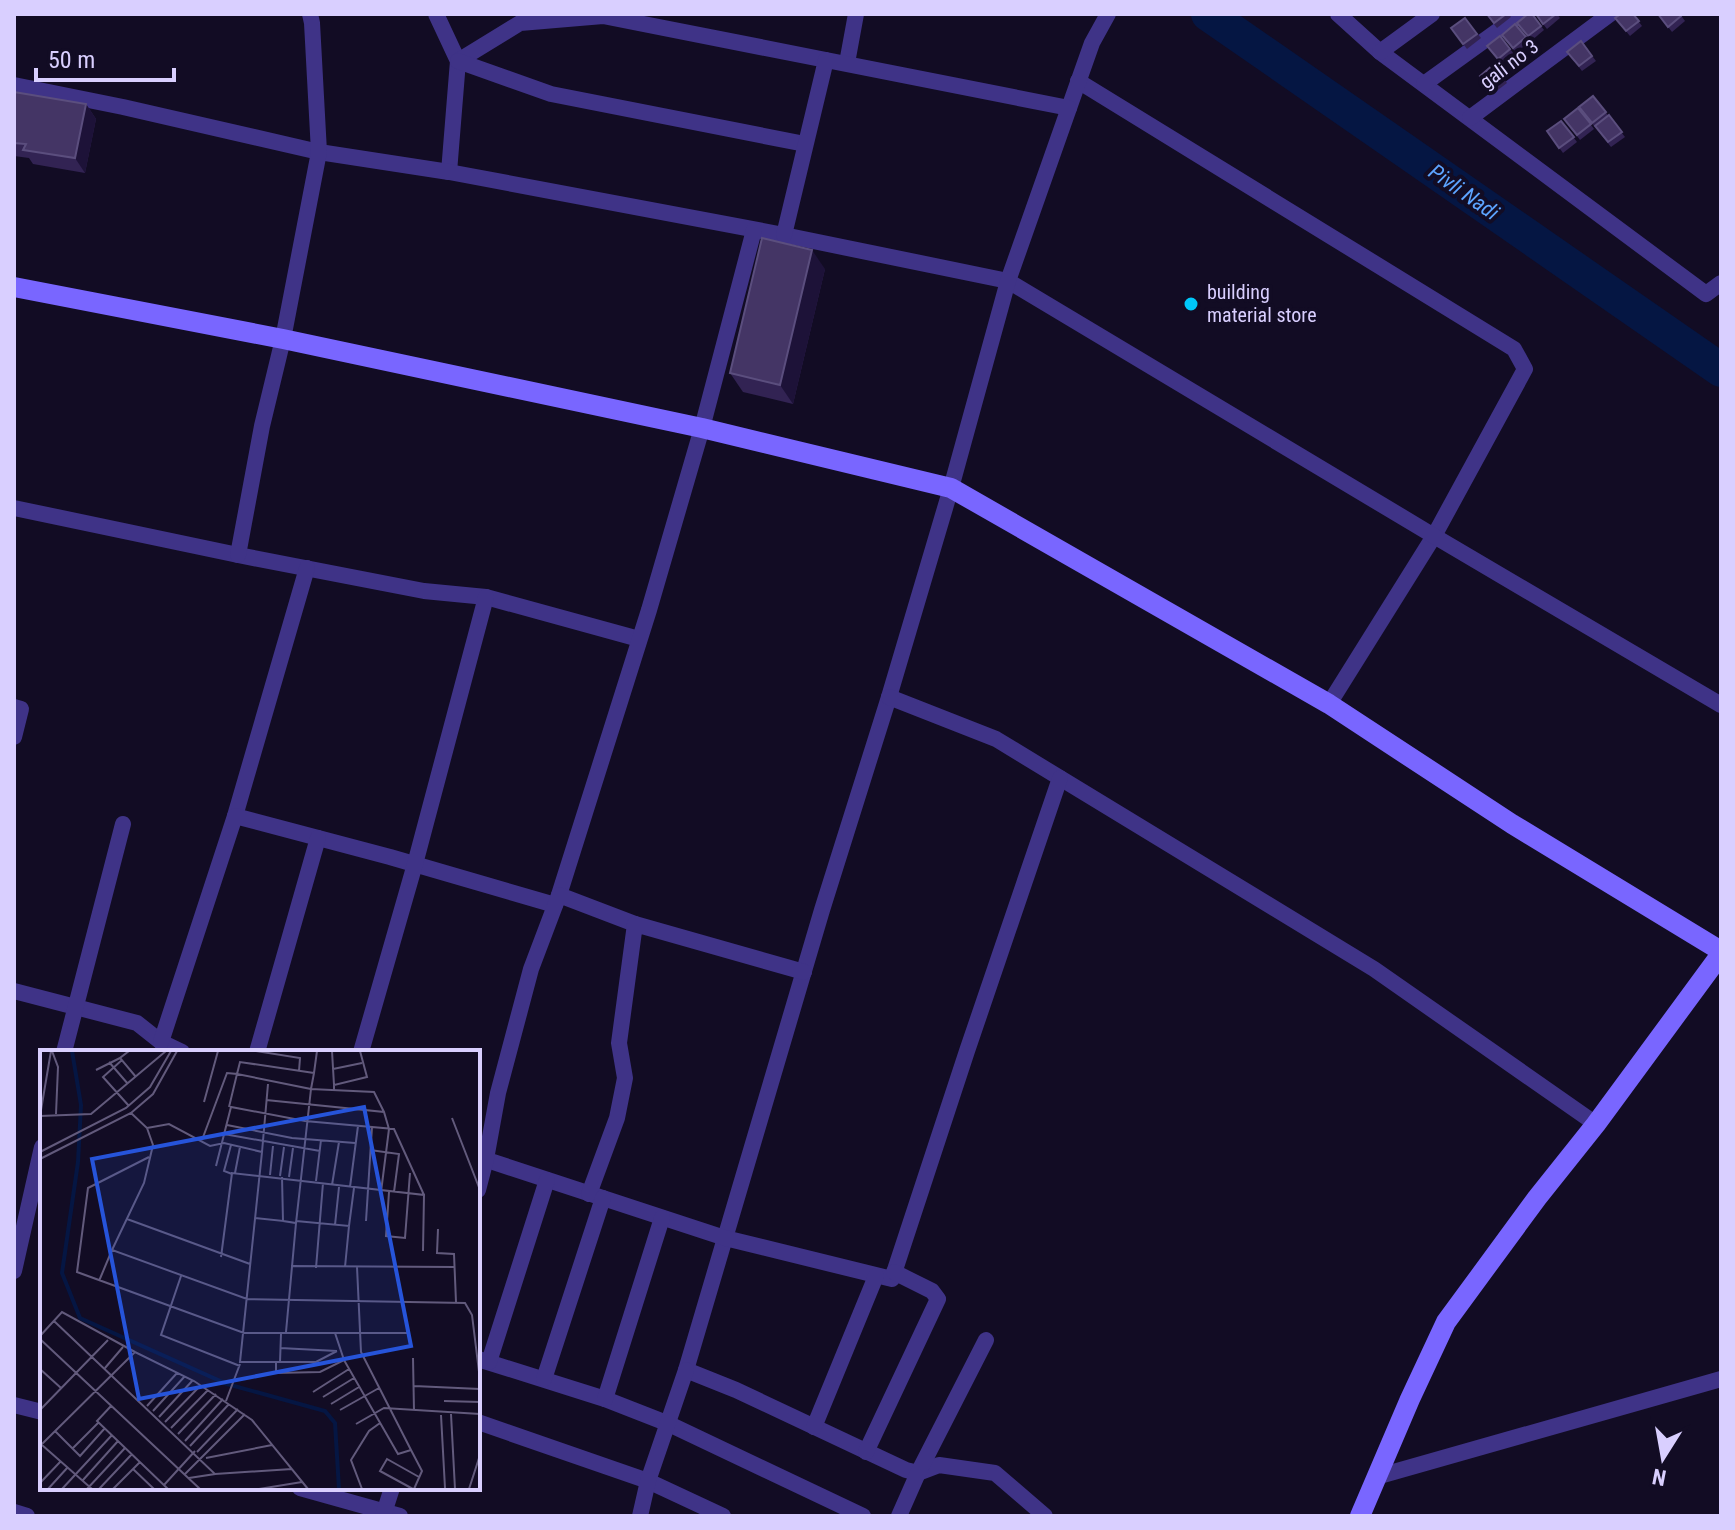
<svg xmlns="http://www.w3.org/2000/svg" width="1735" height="1530" font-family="'Roboto Condensed',sans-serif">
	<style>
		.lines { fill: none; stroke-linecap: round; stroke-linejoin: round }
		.river { stroke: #051643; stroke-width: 34 }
		.street { stroke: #3f3387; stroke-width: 16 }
		.secondary { stroke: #7966ff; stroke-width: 20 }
		.wall { fill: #322353 }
		.shaded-wall { fill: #1d1238 }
		.building { fill: #443565; stroke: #5b4e7e; stroke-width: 2 }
		.poi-dot { fill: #00c8fa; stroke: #120c24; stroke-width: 3 }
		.labels { text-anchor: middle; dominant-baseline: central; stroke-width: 8; stroke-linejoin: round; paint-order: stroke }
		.street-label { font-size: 20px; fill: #d9cfff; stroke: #120c24 }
		.poi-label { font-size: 20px; fill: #d9cfff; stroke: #120c24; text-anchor: start }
		.water-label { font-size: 22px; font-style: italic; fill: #5da4ff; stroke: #120c24 }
		.inset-river { fill: none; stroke: #051643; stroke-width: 4 }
		.inset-road { fill: none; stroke: #625a7c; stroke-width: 2 }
		.view { fill: #2654da; fill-opacity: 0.15; stroke: #2654da; stroke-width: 4 }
		.inset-edge { fill: none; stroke: #d9cfff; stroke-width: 4 }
	</style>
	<rect width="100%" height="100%" fill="#120c24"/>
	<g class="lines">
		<polyline class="river" points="1208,14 1721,370"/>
		<g class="street">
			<polyline points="436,14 458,61 449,172"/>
			<polyline points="1338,14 1380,52 1706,294 1721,283"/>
			<polyline points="1380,52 1432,14"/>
			<polyline points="458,61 520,23 603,16 826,60"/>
			<polyline points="458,61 551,94 805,144"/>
			<polyline points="847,63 856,14"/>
			<polyline points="1078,81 1514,349 1525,369 1434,536 1329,704"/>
			<polyline points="1424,84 1521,14"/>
			<polyline points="14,85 123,107 319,152 449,172 784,235 1008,281 1434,536 1721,705"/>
			<polyline points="1069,108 1092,43 1108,14"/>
			<polyline points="1470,118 1610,14"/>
			<polyline points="784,235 826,60 1069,108 1008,281 951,488 889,697 822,910 686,1370 736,1390 906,1470 918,1473 939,1465 995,1473 1045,1516"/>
			<polyline points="14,508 238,555 424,591 486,597 639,639"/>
			<polyline points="238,555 262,426 283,339 319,152 312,23 310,14"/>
			<polyline points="889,697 996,739 1374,969 1596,1124"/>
			<polyline points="14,707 21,709 14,737"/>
			<polyline points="235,816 307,568"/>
			<polyline points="559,895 649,610 702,428 754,230"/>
			<polyline points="14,991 137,1023 161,1042 182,1052"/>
			<polyline points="161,1042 235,816 390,857 555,905"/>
			<polyline points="64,1052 123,824"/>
			<polyline points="257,1052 318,838"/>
			<polyline points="361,1052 415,864 486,597"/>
			<polyline points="478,1157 725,1238 892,1279 967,1051 1060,778"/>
			<polyline points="478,1190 486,1159 498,1093 531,969 559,895 635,924"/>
			<polyline points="589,1194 617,1118 625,1078 619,1043 635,924 804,972"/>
			<polyline points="14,1271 42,1147"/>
			<polyline points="478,1359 605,1399 669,1424 863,1516"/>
			<polyline points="489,1362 547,1180"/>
			<polyline points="544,1379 603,1198"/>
			<polyline points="605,1399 662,1218"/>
			<polyline points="14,1405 42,1412"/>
			<polyline points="478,1422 648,1481 723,1516"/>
			<polyline points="814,1427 876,1276"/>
			<polyline points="866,1452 938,1299 932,1291 894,1272"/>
			<polyline points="1376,1477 1721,1379"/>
			<polyline points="300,1488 400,1516"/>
			<polyline points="14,1512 27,1516"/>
			<polyline points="383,1516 392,1488"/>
			<polyline points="640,1516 648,1481 686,1370"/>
			<polyline points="899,1516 918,1473 986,1340"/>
		</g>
		<g class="secondary">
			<polyline points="14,287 283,339 702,428 951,488 1329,704 1512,824 1721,951"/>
			<polyline points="1360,1516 1410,1399 1446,1322 1537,1198 1596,1124 1721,954"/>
		</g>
	</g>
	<g class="wall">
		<polygon points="1486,14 1509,14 1511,17 1497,28"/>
		<polygon points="1532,14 1544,30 1531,41 1517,23"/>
		<polygon points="1535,14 1557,14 1560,18 1547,29"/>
		<polygon points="1633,14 1642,26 1630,36 1615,18"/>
		<polygon points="1658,14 1680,14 1685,21 1672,32"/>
		<polygon points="1465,18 1481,38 1467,49 1451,28"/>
		<polygon points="1515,24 1529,42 1516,53 1502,35"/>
		<polygon points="1500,36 1514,54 1501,64 1487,46"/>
		<polygon points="1581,41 1596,61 1582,71 1567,52"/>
		<polygon points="1493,65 1507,83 1494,93 1480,76"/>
		<polygon points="14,92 86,104 96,119 85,173 33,164 29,158 14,156"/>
		<polygon points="1593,96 1625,137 1611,147 1579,107"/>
		<polygon points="1578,108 1594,129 1580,140 1564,119"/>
		<polygon points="1561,121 1577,142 1563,153 1547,131"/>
		<polygon points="825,269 793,404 743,392 730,373"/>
	</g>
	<g class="shaded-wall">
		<polygon points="86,104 96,119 85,173 75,158"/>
		<polygon points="812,250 825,269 793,404 780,385"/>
	</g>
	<g class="building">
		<polygon points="1487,14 1506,14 1494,23"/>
		<polygon points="1528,14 1532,14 1541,26 1528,36 1517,23"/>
		<polygon points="1536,14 1556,14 1543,24"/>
		<polygon points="1621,14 1633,14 1639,21 1626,31 1615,18"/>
		<polygon points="1658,14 1680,14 1681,16 1668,27"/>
		<polygon points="1465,18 1477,34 1463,44 1451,28"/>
		<polygon points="1515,24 1526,37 1513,48 1502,35"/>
		<polygon points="1500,36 1510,49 1498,59 1487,46"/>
		<polygon points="1581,41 1592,56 1579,66 1567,52"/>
		<polygon points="1493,65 1504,78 1491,89 1480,76"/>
		<polygon points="14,92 86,104 75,158 23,150 26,144 14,143"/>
		<polygon points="1593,96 1606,112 1592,123 1579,107"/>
		<polygon points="1578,108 1591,124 1577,135 1564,119"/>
		<polygon points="1609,115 1622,132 1608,142 1595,126"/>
		<polygon points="1561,121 1574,137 1559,148 1547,131"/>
		<polygon points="762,238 812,250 780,385 730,373"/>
	</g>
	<circle class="poi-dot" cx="1191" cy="304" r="8"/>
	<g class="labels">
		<g class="street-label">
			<text transform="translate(1509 64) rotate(-37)">gali no 3</text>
		</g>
		<g class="poi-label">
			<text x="1207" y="292">building<tspan x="1207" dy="23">material store</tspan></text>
		</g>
		<g class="water-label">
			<text transform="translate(1464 192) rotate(35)">Pivli Nadi</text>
		</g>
	</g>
	<g transform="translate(40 1050)">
		<rect width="440" height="440" fill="#120c24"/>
		<path class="inset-river" d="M32,1L41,55L38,112L22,223L40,268L187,334L285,361L295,373L299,439"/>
		<path class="inset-road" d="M12,1L18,17L16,64M89,1L80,8L96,27M216,1L260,8L259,21M292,1L294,35M82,10L63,27L89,56M69,12L88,34M293,19L322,13M56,20L80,8M274,23L200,12L197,24L271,39L274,23L277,1M294,41V35L327,27L320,1M226,50L344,62L349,79L341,142M164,52L178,1M91,63L107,78L113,95L104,133L72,200L207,249L425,253L432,265L440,330M0,66L51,64L126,1M0,66L11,1M412,68L440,140M187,75L252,88L315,93M107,78L129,74L170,96L184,93L222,102L200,312H240L241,284M184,84L280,101M162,90L187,23L197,24L189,57M191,95L184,121L192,124M330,100L359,104L354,142M0,102L86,58L110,37L131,1M222,102L228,34M109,107L48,138L37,222L204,283H370M0,109L91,63L113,44L137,1M176,116L191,57L265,71L354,79L384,145M195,123L200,97M230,125L233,96M240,126L244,97M249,127L253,98M276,131L281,90M292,135L299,92M310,137L318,76M349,142L346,186L365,188L370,123M215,168L243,171L242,127M87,169L210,214M243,171L256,173L271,39L334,42L344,62M256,171L309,176L314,138M326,171L332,77M295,175L299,137M398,179L397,203L414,204L416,252M181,207L192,123L384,145L383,201M251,216L415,217M305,217L309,176M317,217L321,302L371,400M276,218L283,133M141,226L121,285L200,316M59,231L72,200M14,271L175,424L149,428M246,282L256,173M295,283L304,310M0,286L22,262L95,302M0,289L160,439M240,298L297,301M373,308L374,361M236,312V323L280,322L304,310L358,404L371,400L382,421L374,439M240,312H276L297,301M65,318L83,297M0,319L21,338M374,336L440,339M273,342L309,319M283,347L314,328M186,351L200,314M404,351L440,352M291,354L319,337M71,356L57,371L128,439M107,356L137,323M0,360L68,290M300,360L339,338M113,361L145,326M411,364L415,439M401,365L405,438M119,367L153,330M125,372L161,335M316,374L344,358L440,364M131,378L168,340M15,381L40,406L65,378M138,384L176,344M145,391L183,349M2,395L52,439M0,396L95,302L154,331L212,370L268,439M150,396L189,354M33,398L59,372M157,402L198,359M166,408L232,395M93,419L114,439M145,424L205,364M175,424L252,419M43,430L78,391M0,433L21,411M124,435L155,401M8,439L28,417M22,439L72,385M47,439L85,398M59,439L92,404M73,439L100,412M219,439L262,432M322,439L311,410L329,381L340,373M373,439L340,421L347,409L379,427M429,439L440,405"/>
		<path class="view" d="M324,57L371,296L99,349L52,109Z"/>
		<rect width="440" height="440" class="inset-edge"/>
	</g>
	<rect width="1735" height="1530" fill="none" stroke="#d9cfff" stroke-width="32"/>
	<g transform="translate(1663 1458) rotate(191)" stroke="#120c24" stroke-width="6" paint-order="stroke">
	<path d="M0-6L14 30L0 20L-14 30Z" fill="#d9cfff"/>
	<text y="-12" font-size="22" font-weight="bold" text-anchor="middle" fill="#d9cfff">N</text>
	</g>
	<path d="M36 68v12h138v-12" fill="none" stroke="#d9cfff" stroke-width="4"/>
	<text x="48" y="68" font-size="24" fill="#d9cfff" stroke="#120c24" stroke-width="6" paint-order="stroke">50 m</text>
</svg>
